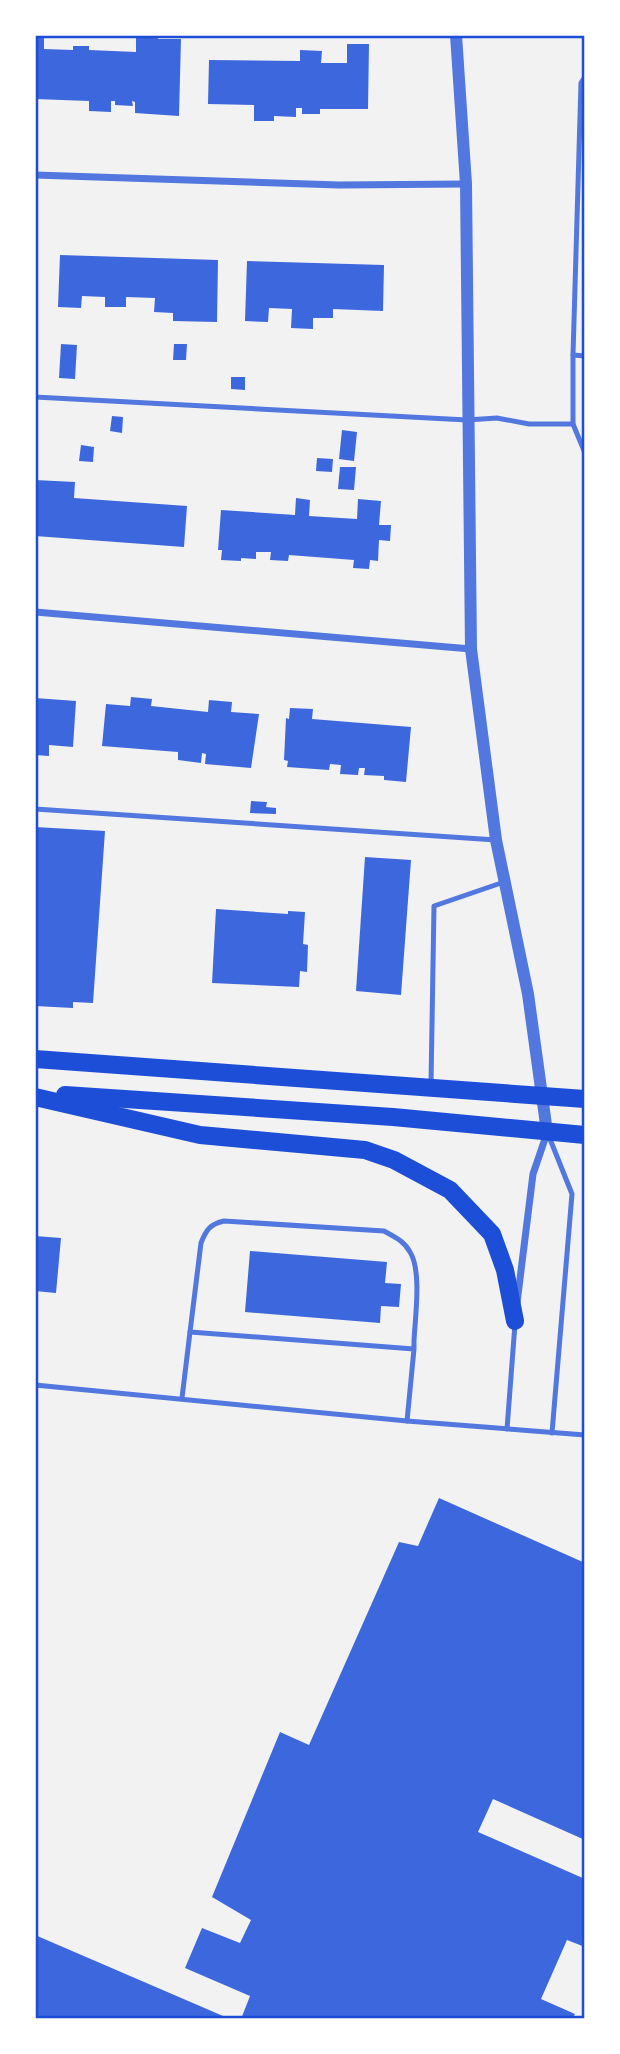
<svg xmlns="http://www.w3.org/2000/svg" width="620" height="2054" font-family="Poppins,sans-serif">
	<style>
		.building { fill: #3d67dc }
		.lines { fill: none; stroke-linecap: round; stroke-linejoin: round }
		.service { stroke: #5277de; stroke-width: 5 }
		.minor { stroke: #5277de; stroke-width: 7 }
		.tertiary { stroke: #5277de; stroke-width: 12 }
		.primary { stroke: #1d4ed8; stroke-width: 18 }
		.neatline { fill: none; stroke: #1d4ed8; stroke-width: 2.5 }
	</style>
	<rect width="100%" height="100%" fill="#f2f2f2"/>
	<g class="building">
		<polygon points="136,35 158,35 158,39 181,39 179,116 135,113 135,102 132,101 133,106 115,105 115,101 111,101 111,112 89,111 89,101 35,99 35,37 44,37 44,49 73,50 73,46 89,46 89,50 136,52"/>
		<polygon points="347,44 369,44 368,109 320,109 320,114 302,114 302,108 296,108 296,117 274,116 274,121 254,121 254,105 208,104 209,60 300,61 300,50 322,51 321,63 347,63"/>
		<polygon points="60,255 218,260 217,322 173,321 173,313 154,312 155,298 126,297 126,307 105,307 105,297 82,296 81,308 58,307"/>
		<polygon points="247,261 384,265 383,311 333,309 333,318 313,318 313,329 291,328 292,309 269,308 268,322 245,321"/>
		<polygon points="61,344 77,345 75,379 59,378"/>
		<polygon points="174,344 187,344 186,360 173,360"/>
		<polygon points="231,377 245,377 245,390 231,389"/>
		<polygon points="112,416 123,417 122,433 110,431"/>
		<polygon points="342,430 357,432 354,461 339,459"/>
		<polygon points="81,445 94,447 93,462 79,461"/>
		<polygon points="317,458 333,459 332,472 316,471"/>
		<polygon points="340,467 356,467 354,490 338,489"/>
		<polygon points="35,480 75,482 74,498 187,506 184,547 35,536"/>
		<polygon points="296,498 310,500 309,516 357,519 358,499 381,501 379,525 391,525 390,541 379,540 378,561 370,560 369,569 353,568 354,560 289,555 288,561 270,560 271,552 256,552 256,559 241,558 241,561 221,560 222,550 218,550 221,510 295,515"/>
		<polygon points="131,697 152,699 151,706 208,712 209,700 232,702 231,712 259,714 251,768 205,764 206,754 202,753 201,763 178,760 178,752 102,746 106,704 130,706"/>
		<polygon points="35,698 76,701 73,747 49,745 49,756 35,755"/>
		<polygon points="290,708 313,709 312,719 411,727 406,782 384,780 384,776 364,775 365,768 359,768 358,775 340,774 341,765 330,764 329,770 287,767 288,761 284,760 286,718 289,719"/>
		<polygon points="251,801 267,802 266,807 276,808 276,814 250,813"/>
		<polygon points="35,827 105,831 93,1003 73,1002 73,1008 35,1006"/>
		<polygon points="365,857 411,860 401,995 356,991"/>
		<polygon points="216,909 288,914 288,911 305,912 303,944 308,945 307,972 300,971 299,987 212,983"/>
		<polygon points="35,1236 61,1238 56,1293 35,1291"/>
		<polygon points="250,1251 387,1262 385,1283 401,1284 399,1307 381,1306 380,1323 245,1312"/>
		<polygon points="439,1498 585,1563 585,1840 493,1799 478,1832 585,1879 585,1947 567,1940 541,1999 575,2014 572,2019 241,2019 250,1996 185,1968 202,1928 240,1943 251,1920 212,1897 280,1732 309,1745 399,1542 418,1546"/>
		<polygon points="35,1935 230,2019 35,2019"/>
	</g>
	<g class="lines">
		<g class="service">
			<polyline points="573,355 581,83 585,77"/>
			<polyline points="585,356 573,355 573,424 585,453"/>
			<polyline points="35,397 467,420 497,418 529,424 573,424"/>
			<polyline points="35,809 496,840"/>
			<polyline points="431,1084 434,906 504,882"/>
			<polyline points="548,1134 572,1194 552,1433"/>
			<polyline points="35,1385 407,1421 585,1435"/>
			<polyline points="182,1398 190,1332"/>
			<path d="M407,1421L414,1349V1341C415,1318 422,1271 410,1252C404,1241 395,1237 384,1231L224,1221C210,1224 206,1230 201,1243L190,1332L414,1349"/>
			<polyline points="507,1429 515,1324"/>
		</g>
		<g class="minor">
			<polyline points="35,175 339,185 466,184"/>
			<polyline points="35,612 471,649"/>
			<polyline points="517,1303 533,1174 547,1133"/>
		</g>
		<polyline class="tertiary" points="456,35 466,184 471,649 496,840 528,994 547,1132"/>
		<g class="primary">
			<polyline points="35,1059 585,1099"/>
			<polyline points="65,1095 393,1117 585,1135"/>
			<polyline points="35,1097 200,1135 365,1150 394,1160 450,1190 492,1234 505,1270 515,1321"/>
		</g>
	</g>
	<rect width="620" height="2054" fill="none" stroke="#ffffff" stroke-width="74"/>
	<rect x="37" y="37" width="546" height="1980" class="neatline"/>
</svg>
